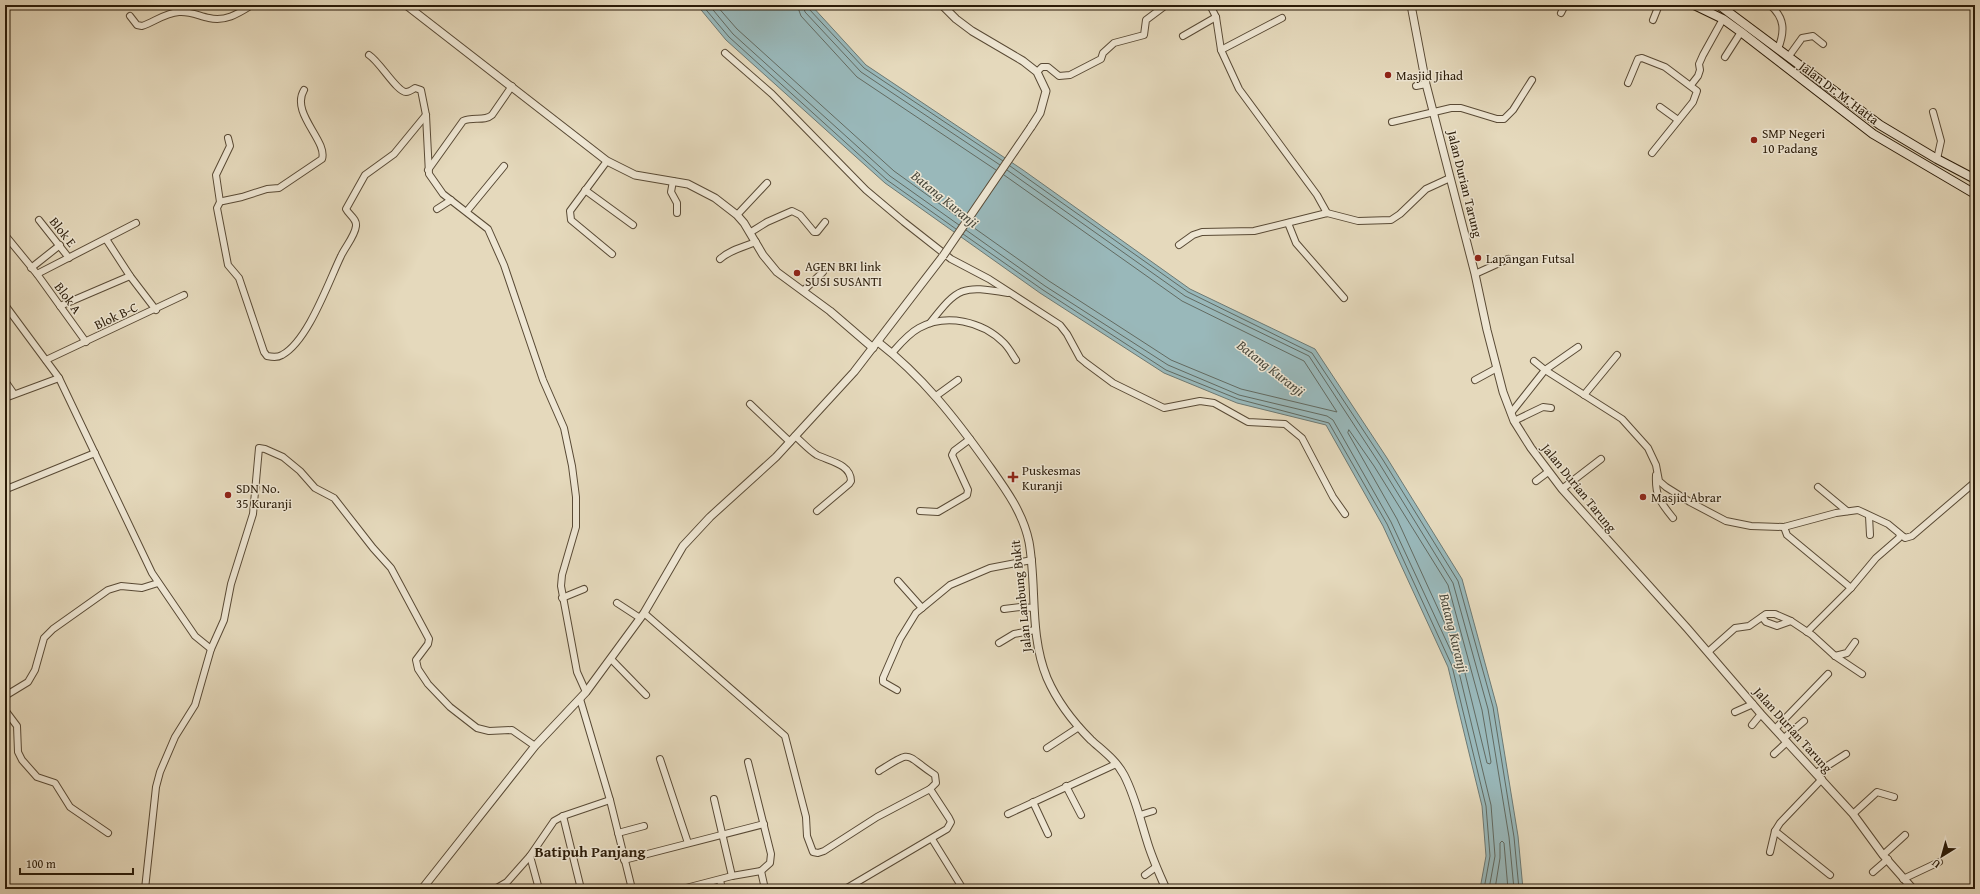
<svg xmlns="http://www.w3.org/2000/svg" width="1980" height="894" font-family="'Gentium Book Plus',serif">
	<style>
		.water { fill: #99b8ba; stroke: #6d7973 }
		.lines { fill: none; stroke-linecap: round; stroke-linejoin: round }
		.shore { stroke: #626a61; stroke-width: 1 }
		.minor-casing { stroke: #594a35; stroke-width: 8 }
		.tertiary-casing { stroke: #594a35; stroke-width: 9 }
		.secondary-casing { stroke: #2a1b08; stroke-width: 10 }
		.minor { stroke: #eee6d3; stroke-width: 6 }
		.tertiary { stroke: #eee6d3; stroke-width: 7 }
		.secondary { stroke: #eee6d3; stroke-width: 8 }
		.tertiary-bridge-casing { stroke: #594a35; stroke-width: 9; stroke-linecap: butt }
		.tertiary-bridge { stroke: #eee6d3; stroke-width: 7 }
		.poi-dot { fill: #8f2418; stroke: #eee6d3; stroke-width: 1.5 }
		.labels { text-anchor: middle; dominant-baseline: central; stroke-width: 3; stroke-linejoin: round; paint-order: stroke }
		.poi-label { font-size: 13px; fill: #2a1b08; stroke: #eee6d3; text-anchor: start }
		.street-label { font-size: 13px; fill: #2a1b08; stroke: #eee6d3 }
		.water-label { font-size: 14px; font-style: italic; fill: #4b4a3d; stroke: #eee6d3 }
		.quarter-label { font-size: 15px; font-weight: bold; fill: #2a1b08; stroke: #eee6d3 }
	</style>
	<rect width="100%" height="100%" fill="#e5d9bc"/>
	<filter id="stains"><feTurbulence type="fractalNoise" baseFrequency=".005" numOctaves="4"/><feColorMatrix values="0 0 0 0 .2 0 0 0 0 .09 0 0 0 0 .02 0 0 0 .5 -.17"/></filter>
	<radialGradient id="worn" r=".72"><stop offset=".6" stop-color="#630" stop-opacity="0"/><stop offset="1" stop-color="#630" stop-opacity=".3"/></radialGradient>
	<polygon class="water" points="697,5 811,5 866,65 1023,170 1190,289 1315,349 1387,458 1462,579 1497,707 1518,836 1523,889 1480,889 1486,856 1482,806 1448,667 1383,526 1326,425 1237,403 1164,373 1040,293 885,183 726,40"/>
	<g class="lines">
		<g class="shore">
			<polyline points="702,5 729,37 887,180 956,229"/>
			<polyline points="709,5 733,34 890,176 959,225"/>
			<polyline points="716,5 737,29 894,171 962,220"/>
			<polyline points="797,5 801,16 857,77 996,170"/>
			<polyline points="803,5 805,12 861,72 1000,165"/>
			<polyline points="808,5 809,9 864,68 1003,161"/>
			<polyline points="1010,166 1188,292 1312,353 1383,460 1458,581 1493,707 1514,837 1519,889"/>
			<polyline points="1007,170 1185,296 1309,356 1379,463 1453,583 1488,709 1509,837 1514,889"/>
			<polyline points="970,225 1049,281 1171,360 1241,389 1337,412 1304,361 1182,301 1004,175"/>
			<polyline points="966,230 1045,286 1168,365 1239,395 1327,416 1333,420 1391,522 1457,664 1491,805 1495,856 1489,889"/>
			<polyline points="963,234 1043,290 1166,370 1238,399 1329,423 1387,524 1452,666 1486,806 1490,856 1484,889"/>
			<polygon points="1349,430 1374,466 1448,585 1482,710 1491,762 1490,764 1487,763 1462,661 1397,519 1348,433"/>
			<polyline points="1495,889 1500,858 1500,843 1502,841 1504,843 1508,889"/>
		</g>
		<defs>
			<g id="minor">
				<polyline points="1210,5 1216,17 1221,50 1239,89 1317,195 1327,213"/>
				<path d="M1770,5C1785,18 1785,31 1778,49"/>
				<polyline points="1561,13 1565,5"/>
				<path d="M130,16L137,25L142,26C154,22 165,13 179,12C190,11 199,16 209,18C226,22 239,13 252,5"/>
				<polyline points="1653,20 1659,5"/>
				<polyline points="1183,36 1216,17"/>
				<polyline points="1221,50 1282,18"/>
				<polyline points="725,53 772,94 866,190 904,222 951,259 989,279 1060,325 1067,334 1080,358 1086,363 1113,383 1164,408 1200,401 1214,403 1248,422 1285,424 1302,438 1333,497 1345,514"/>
				<path d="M369,55C380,62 397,92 406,92C409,92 412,90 415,88L421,90L426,115L429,174L443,194L488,229L504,265L543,380L564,428L572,466L576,497V527L562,575L561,586L577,672L586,692"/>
				<polyline points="1789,56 1802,38 1813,36 1823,44"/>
				<polyline points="1725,57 1741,32"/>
				<polyline points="1037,72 1042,67 1048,67 1059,76 1070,75 1101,59 1103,53 1114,43 1144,35 1146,20 1166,5"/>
				<polyline points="1628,83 1638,59 1642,58 1665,67 1697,91 1693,102 1652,153"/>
				<polyline points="1691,85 1698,76 1700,70 1699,64 1703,55 1723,19"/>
				<polyline points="1416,86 1426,84"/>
				<path d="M304,90C290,113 328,141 322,159L279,188L267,189L242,197L223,201L220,202L217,208L228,265L239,278L264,352L267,356C272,357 277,358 282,355C308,341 328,283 341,256C345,247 355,236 356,226C357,219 349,215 346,209L365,175L394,154L426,115"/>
				<polyline points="1660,107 1678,120"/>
				<polyline points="1933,112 1941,141 1937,159"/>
				<polyline points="1392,122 1451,108 1461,108 1497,119 1504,119 1513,110 1532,80"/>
				<polyline points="607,161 570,211 571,220 612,254"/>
				<path d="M428,170L463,121C473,116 484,122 492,115L512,86"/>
				<polyline points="673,181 671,192 677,203 677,213"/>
				<polyline points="585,190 633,225"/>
				<polyline points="220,202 216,175 230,146 228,138"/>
				<polyline points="437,209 451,200"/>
				<polyline points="467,211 504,166"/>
				<polyline points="737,215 767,183"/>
				<polyline points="39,220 69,258"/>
				<polyline points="1288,223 1296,243 1344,298"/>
				<polyline points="751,232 767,222 792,211 800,215 814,232 817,232 825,222"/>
				<polyline points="5,235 37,274 86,342"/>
				<polyline points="106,239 130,276 156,310"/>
				<polyline points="1179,245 1193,235 1202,232 1254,231 1327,213 1358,221 1391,220 1400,214 1426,189 1450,178"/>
				<path d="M720,259C730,250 743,247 756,242"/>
				<polyline points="31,268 60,245"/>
				<polyline points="37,274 136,223"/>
				<polyline points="1475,274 1508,259"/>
				<polyline points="803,291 823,272"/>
				<polyline points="5,305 59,378"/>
				<polyline points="60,306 130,276"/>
				<path d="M930,323C958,287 962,285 1008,293"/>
				<path d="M892,353C900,344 908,334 919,328C946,313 982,321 1004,343C1009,348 1012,354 1016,360"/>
				<polyline points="46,360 184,295"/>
				<polyline points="1534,361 1545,370 1622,419 1648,448 1656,465 1659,481 1666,487 1690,502 1726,521 1751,526 1784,527 1836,513 1858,510 1888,524 1905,538 1912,536 1975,482"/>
				<polyline points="1475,380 1497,368"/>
				<polyline points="5,381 14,394"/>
				<polyline points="1584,395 1617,355"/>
				<polyline points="936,396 958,380"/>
				<polyline points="5,398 59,378 152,573 195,636 211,649"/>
				<polyline points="750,404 790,442"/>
				<polyline points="1511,413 1545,370 1578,347"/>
				<polyline points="1514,421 1543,407 1551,408"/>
				<path d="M795,436C802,442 809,450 817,455C829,461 851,464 851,481L849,484L817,511"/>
				<path d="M1656,475C1655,496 1660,502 1673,518"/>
				<polyline points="1536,481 1548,472"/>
				<polyline points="1818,487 1847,511"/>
				<polyline points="9,488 95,453"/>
				<polyline points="1562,489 1601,459"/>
				<polyline points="920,511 938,512 967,495 968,490 952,455 954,451 970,439"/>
				<polyline points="1869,516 1870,535"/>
				<polyline points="1784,527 1787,535 1851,588"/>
				<polyline points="898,581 922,608"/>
				<polyline points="562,598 584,589"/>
				<polyline points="617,603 640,618"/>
				<polyline points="1004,609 1020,607 1034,608"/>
				<path d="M644,613L785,736L806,817L807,836L813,852L818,853L824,851L877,817L930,789L936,783L935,775C903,754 914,749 879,771"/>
				<polyline points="1762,617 1766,622 1777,626 1791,621"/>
				<polyline points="1807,632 1851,588 1876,558 1899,538 1900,535"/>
				<polyline points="999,643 1014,634 1035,630"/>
				<polyline points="1708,652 1735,628 1749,626 1766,614 1775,614 1791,621 1812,635 1835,656 1862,674"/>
				<polyline points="1835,656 1847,653 1855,642"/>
				<polyline points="611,659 646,695"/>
				<polyline points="897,690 883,682 883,678 900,639 916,613 950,585 990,568 1032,560"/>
				<polyline points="5,696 28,682 35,670 44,638 53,629 108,590 121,586 142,588 158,583"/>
				<polyline points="580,699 610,800 632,889"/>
				<polyline points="5,710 17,726 18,752 22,760 37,777 55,783 70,807 108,833"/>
				<polyline points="1735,712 1753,704"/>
				<polyline points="1752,725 1761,714"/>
				<polyline points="1775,729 1828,674"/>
				<polyline points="1784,738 1804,721"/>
				<polyline points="1047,748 1079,727"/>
				<polyline points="1774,754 1787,742"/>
				<polyline points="660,759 688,843"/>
				<polyline points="1816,773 1846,754"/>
				<polyline points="1066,786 1081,815"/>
				<polyline points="714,799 732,876"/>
				<polyline points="1033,802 1048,834"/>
				<polyline points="1008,814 1116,764"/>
				<polyline points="1853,814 1877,792 1894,797"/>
				<polyline points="1140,815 1153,811"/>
				<polyline points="563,816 581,889"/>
				<polyline points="1775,831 1830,875"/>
				<polyline points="618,833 644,826"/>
				<polyline points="932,839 963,889"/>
				<polyline points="1770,852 1775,831 1780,823 1822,779"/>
				<polyline points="1883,855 1905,835"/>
				<polyline points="624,860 764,824"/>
				<polyline points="761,871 765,889"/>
				<polyline points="1873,872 1888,859"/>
				<polyline points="1145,875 1156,867"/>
				<polyline points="1903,879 1939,862"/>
				<polyline points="720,880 722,889"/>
				<polyline points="847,888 947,829 951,822 949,818 930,789"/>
				<polyline points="135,889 145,888"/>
				<polyline points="145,889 156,787 160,772 175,737 195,705 211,649 224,620 231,584 253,514 259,448 265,449 283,457 300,471 315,488 334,498 373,548 391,568 429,639 428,644 416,660 418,669 428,684 450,707 477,728 489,731 512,730 535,746"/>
				<polyline points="495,889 507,882 530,856"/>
				<polyline points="539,889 530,856 554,821 563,816 610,800"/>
				<polyline points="682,889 732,876 761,871 770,863 771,854 748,762"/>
			</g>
			<g id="tertiary">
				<polyline points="406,5 607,161 635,175 688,184 715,198 737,215 744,223 763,255 777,272 830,311 873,348"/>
				<polyline points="942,5 956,19 972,31 1023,61 1037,72 1046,91 1040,113 1031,127"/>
				<polyline points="1411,5 1426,84 1475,274 1487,330 1503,392 1514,421 1531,448 1562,489 1687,628 1761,714 1853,814 1883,855 1913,889"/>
				<path d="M878,342C922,376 955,418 987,463C1004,487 1023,512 1029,542C1037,587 1029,634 1047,678C1057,701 1073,722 1091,740C1103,751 1116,760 1124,775C1135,796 1140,819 1147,841C1152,858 1159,873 1166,889"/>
				<polyline points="422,889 535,746 586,692 644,613 683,546 710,517 776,457 854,372 943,256"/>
			</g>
			<g id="secondary">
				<polyline points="1694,5 1723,19 1741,32 1873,134 1975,194"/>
				<polyline points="1719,5 1880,125 1937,159 1975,179"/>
			</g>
		</defs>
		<use href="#minor" class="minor-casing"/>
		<use href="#tertiary" class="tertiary-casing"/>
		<use href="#secondary" class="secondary-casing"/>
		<use href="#minor" class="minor"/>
		<use href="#tertiary" class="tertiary"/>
		<use href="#secondary" class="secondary"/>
		<defs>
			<polyline id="tertiary-bridge" points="943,256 1031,127"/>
		</defs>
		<use href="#tertiary-bridge" class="tertiary-bridge-casing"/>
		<use href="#tertiary-bridge" class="tertiary-bridge"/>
	</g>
	<g class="poi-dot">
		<circle cx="1388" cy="75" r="4"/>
		<circle cx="1754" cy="140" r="4"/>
		<circle cx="1478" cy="258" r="4"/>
		<circle cx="797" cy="273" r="4"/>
		<path d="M1011 471h4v4h4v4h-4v4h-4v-4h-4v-4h4z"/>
		<circle cx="228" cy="495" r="4"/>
		<circle cx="1643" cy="497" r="4"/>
	</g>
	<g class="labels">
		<g class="poi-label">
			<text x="1396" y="75">Masjid Jihad</text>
			<text x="1762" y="133">SMP Negeri<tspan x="1762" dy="15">10 Padang</tspan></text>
			<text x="1486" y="258">Lapangan Futsal</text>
			<text x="805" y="266">AGEN BRI link<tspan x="805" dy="15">SUSI SUSANTI</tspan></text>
			<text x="1022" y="470">Puskesmas<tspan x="1022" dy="15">Kuranji</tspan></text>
			<text x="236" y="488">SDN No.<tspan x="236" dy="15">35 Kuranji</tspan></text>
			<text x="1651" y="497">Masjid Abrar</text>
		</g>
		<g class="street-label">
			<text transform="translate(1839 93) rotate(37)">Jalan Dr. M. Hatta</text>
			<text transform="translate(1465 184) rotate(76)">Jalan Durian Tarung</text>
			<text transform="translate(63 232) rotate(52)">Blok E</text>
			<text transform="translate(68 298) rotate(54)">Blok A</text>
			<text transform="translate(116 316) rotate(-25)">Blok B-C</text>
			<text transform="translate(1579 488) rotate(51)">Jalan Durian Tarung</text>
			<text transform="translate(1021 596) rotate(-96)">Jalan Lambung Bukit</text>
			<text transform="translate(1793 730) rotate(48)">Jalan Durian Tarung</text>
		</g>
		<g class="water-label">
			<text transform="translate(945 199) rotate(39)">Batang Kuranji</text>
			<text transform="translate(1271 368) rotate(38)">Batang Kuranji</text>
			<text transform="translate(1454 633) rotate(76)">Batang Kuranji</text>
		</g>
		<g class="quarter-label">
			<text x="590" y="851">Batipuh Panjang</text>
		</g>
	</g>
	<rect width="1980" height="894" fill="none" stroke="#e5d9bc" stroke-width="20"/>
	<rect x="6" y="6" width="1968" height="882" fill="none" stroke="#2a1b08" stroke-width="2"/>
	<rect x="10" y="10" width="1960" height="874" fill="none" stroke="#2a1b08"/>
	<g transform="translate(1942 856) rotate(217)" stroke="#eee6d3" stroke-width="3" paint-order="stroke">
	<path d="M0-3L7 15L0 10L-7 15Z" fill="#2a1b08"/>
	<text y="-6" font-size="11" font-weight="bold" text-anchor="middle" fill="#2a1b08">U</text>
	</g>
	<path d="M20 868v6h113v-6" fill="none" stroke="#2a1b08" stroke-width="2"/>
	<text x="26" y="868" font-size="12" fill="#2a1b08" stroke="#eee6d3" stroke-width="3" paint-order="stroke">100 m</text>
	<rect width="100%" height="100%" filter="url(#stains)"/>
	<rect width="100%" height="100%" fill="url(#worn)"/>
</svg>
